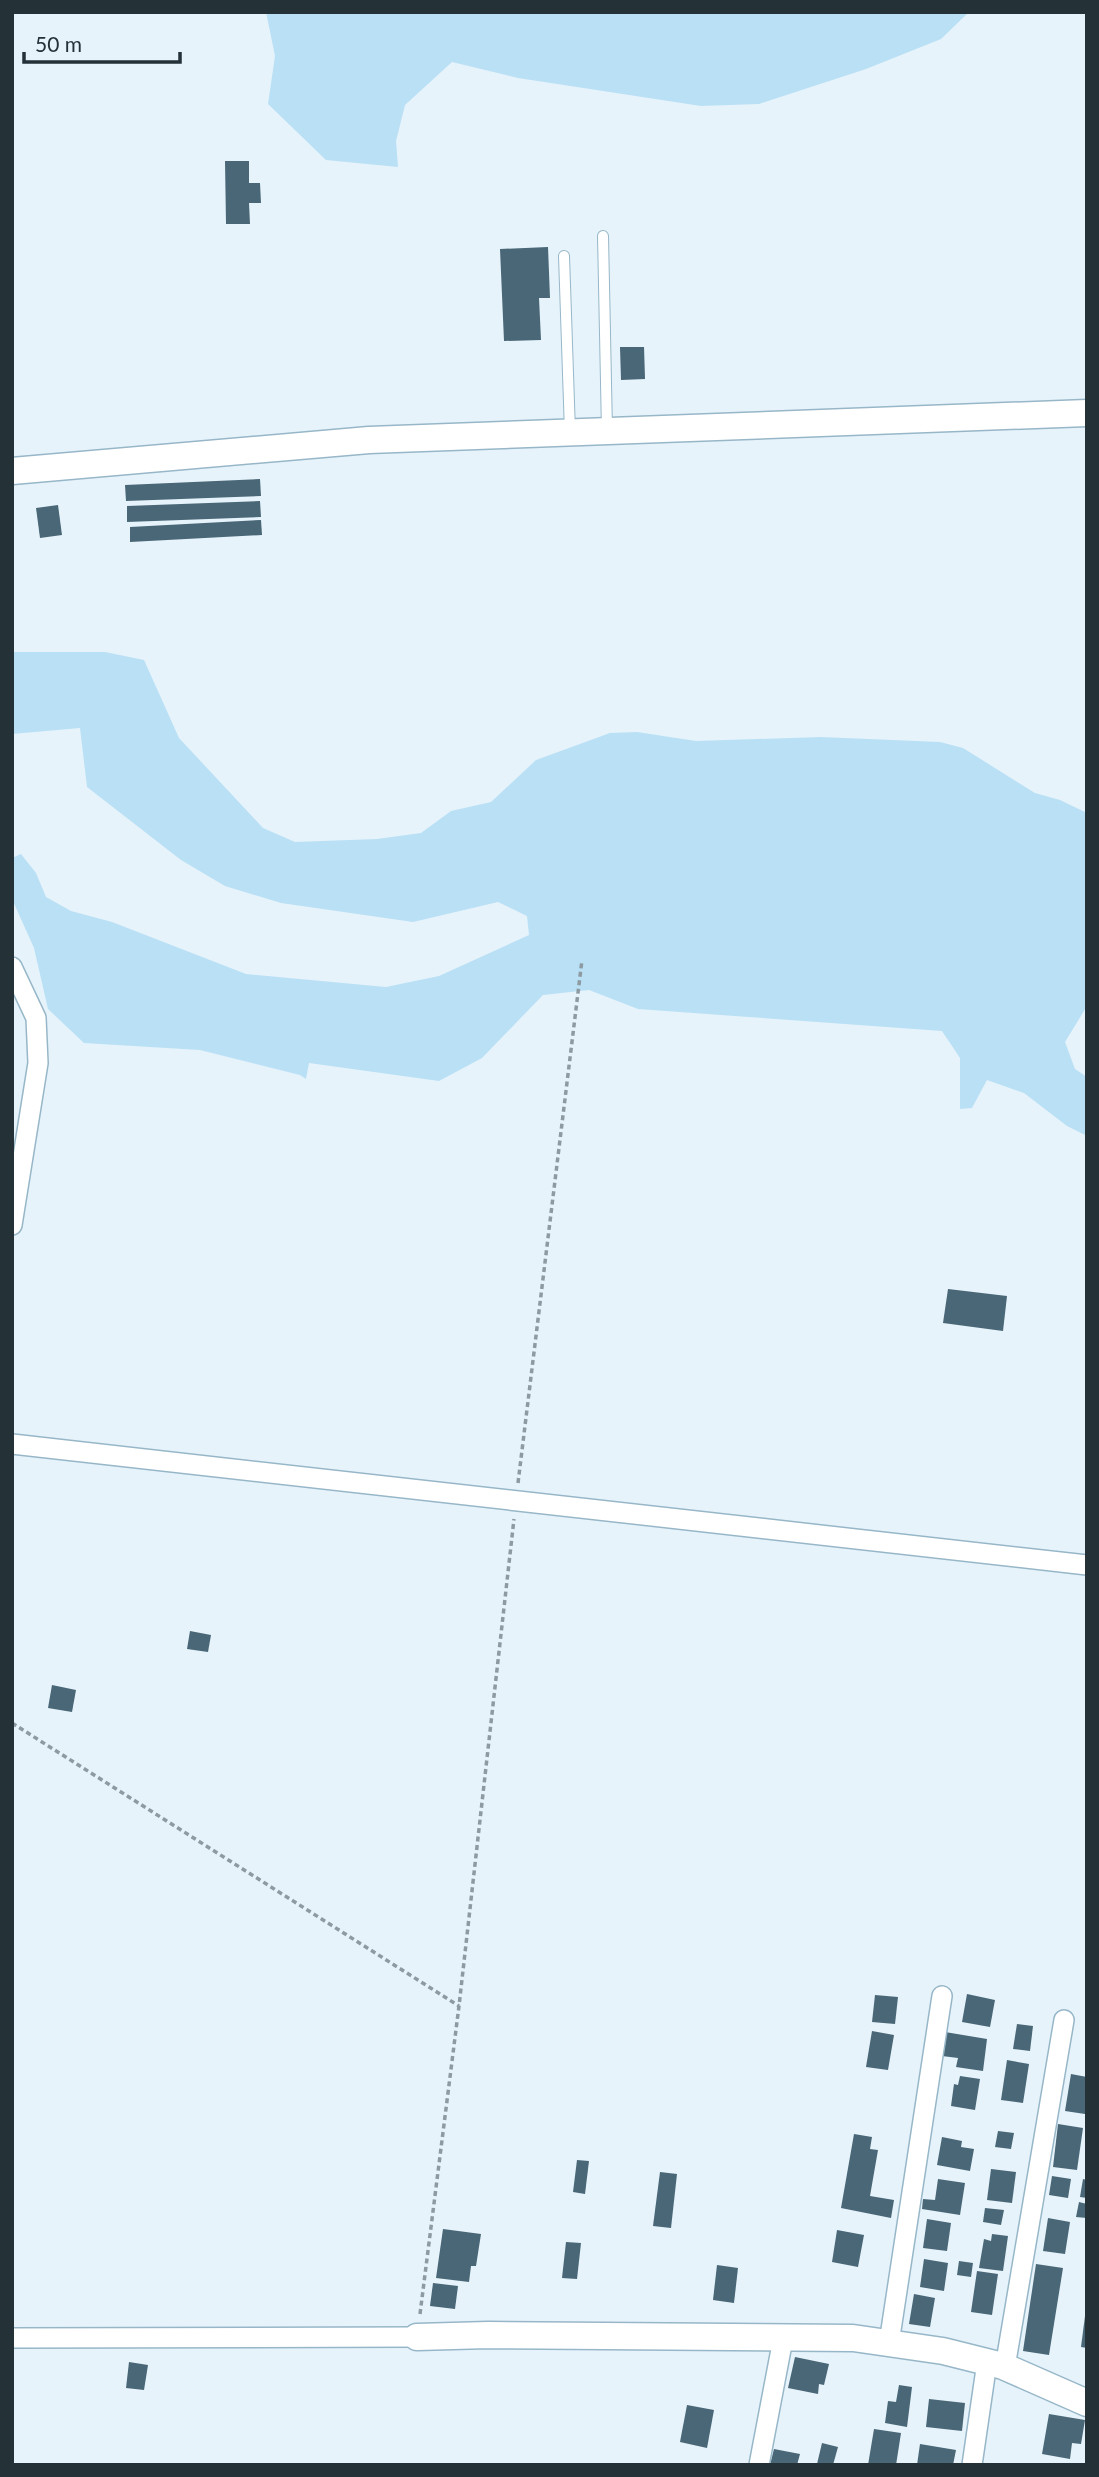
<svg xmlns="http://www.w3.org/2000/svg" width="1099" height="2477" font-family="Lato,sans-serif">
	<style>
		.green { fill: #bae0f5 }
		.building { fill: #496776 }
		.lines { fill: none; stroke-linecap: round; stroke-linejoin: round }
		.lane-casing { stroke: #97b7c8; stroke-width: 12 }
		.street-casing { stroke: #97b7c8; stroke-width: 22 }
		.secondary-casing { stroke: #97b7c8; stroke-width: 29 }
		.path { stroke: #8d9aa1; stroke-width: 3.5; stroke-dasharray: 5 3.5; stroke-linecap: butt }
		.lane { stroke: #fff; stroke-width: 10 }
		.street { stroke: #fff; stroke-width: 19 }
		.secondary { stroke: #fff; stroke-width: 26 }
	</style>
	<rect width="100%" height="100%" fill="#e6f3fb"/>
	<g class="green">
		<polygon points="266,12 969,12 941,39 866,69 759,104 701,106 518,78 452,62 405,105 396,141 398,167 326,160 268,104 275,56"/>
		<polygon points="12,652 105,652 144,660 179,738 263,828 295,842 377,839 421,833 451,811 491,802 536,760 610,733 637,732 696,741 821,737 940,742 963,748 1035,793 1060,800 1087,813 1087,1006 1065,1042 1075,1069 1087,1077 1087,1136 1067,1126 1024,1093 987,1080 972,1108 960,1109 960,1058 942,1031 638,1009 589,990 543,995 482,1058 439,1081 309,1063 306,1079 300,1075 200,1050 84,1043 48,1009 34,948 12,899 12,858 21,854 36,873 46,897 71,911 112,922 246,974 386,987 439,976 529,935 527,916 498,902 413,922 281,903 225,886 181,860 87,787 80,728 12,734"/>
	</g>
	<g class="building">
		<polygon points="225,161 249,161 249,183 260,183 261,203 249,203 250,224 226,224"/>
		<polygon points="548,247 550,298 539,298 541,340 504,341 500,249"/>
		<polygon points="620,347 644,347 645,379 621,380"/>
		<polygon points="260,479 261,496 126,501 125,485"/>
		<polygon points="260,501 261,517 127,522 127,506"/>
		<polygon points="58,505 62,535 40,538 36,508"/>
		<polygon points="261,520 262,535 130,542 130,527"/>
		<polygon points="948,1289 1007,1296 1003,1331 943,1323"/>
		<polygon points="190,1631 211,1635 208,1652 187,1649"/>
		<polygon points="52,1685 76,1690 72,1712 48,1708"/>
		<polygon points="967,1994 995,2000 990,2027 962,2022"/>
		<polygon points="875,1995 898,1997 895,2024 872,2022"/>
		<polygon points="1017,2024 1033,2026 1030,2051 1013,2049"/>
		<polygon points="872,2031 894,2035 888,2070 866,2067"/>
		<polygon points="945,2032 987,2039 983,2071 956,2067 958,2058 942,2056"/>
		<polygon points="1007,2060 1029,2064 1023,2103 1001,2100"/>
		<polygon points="1071,2074 1087,2077 1085,2114 1065,2111"/>
		<polygon points="960,2076 980,2079 975,2110 951,2106 954,2084 958,2085"/>
		<polygon points="1058,2124 1083,2128 1077,2170 1053,2167"/>
		<polygon points="998,2131 1014,2133 1011,2149 995,2147"/>
		<polygon points="854,2134 872,2137 870,2149 878,2150 870,2196 894,2200 891,2218 841,2208"/>
		<polygon points="942,2137 962,2141 961,2147 974,2149 970,2171 937,2165"/>
		<polygon points="577,2160 589,2161 585,2194 573,2192"/>
		<polygon points="991,2169 1016,2172 1012,2203 987,2200"/>
		<polygon points="660,2172 677,2174 671,2228 653,2226"/>
		<polygon points="1052,2176 1071,2179 1068,2198 1049,2195"/>
		<polygon points="938,2179 965,2183 960,2215 922,2209 923,2199 935,2200"/>
		<polygon points="1083,2179 1087,2180 1087,2198 1080,2197"/>
		<polygon points="1079,2202 1087,2204 1087,2218 1076,2217"/>
		<polygon points="985,2208 1004,2210 1001,2225 983,2222"/>
		<polygon points="1048,2218 1070,2222 1065,2254 1043,2251"/>
		<polygon points="927,2219 951,2223 947,2251 923,2248"/>
		<polygon points="443,2229 481,2234 476,2266 471,2266 469,2282 436,2278"/>
		<polygon points="837,2230 864,2235 858,2267 832,2262"/>
		<polygon points="992,2234 1008,2236 1003,2271 979,2268 984,2239 991,2241"/>
		<polygon points="566,2242 581,2243 577,2279 562,2278"/>
		<polygon points="924,2259 948,2263 944,2291 920,2287"/>
		<polygon points="959,2261 973,2263 971,2277 957,2275"/>
		<polygon points="1036,2264 1063,2268 1049,2355 1023,2351"/>
		<polygon points="717,2265 738,2268 734,2303 713,2300"/>
		<polygon points="977,2271 998,2274 992,2315 971,2312"/>
		<polygon points="433,2283 458,2286 455,2309 430,2306"/>
		<polygon points="914,2294 935,2298 930,2327 909,2324"/>
		<polygon points="1085,2316 1087,2316 1087,2348 1081,2347"/>
		<polygon points="795,2357 829,2364 824,2385 819,2384 818,2394 788,2388"/>
		<polygon points="129,2362 148,2365 144,2390 126,2388"/>
		<polygon points="899,2385 912,2387 907,2427 885,2423 888,2401 896,2402"/>
		<polygon points="929,2399 965,2403 962,2431 926,2427"/>
		<polygon points="687,2405 714,2410 707,2448 680,2442"/>
		<polygon points="1049,2414 1085,2420 1081,2444 1072,2443 1070,2459 1042,2454"/>
		<polygon points="874,2429 901,2433 896,2465 868,2465"/>
		<polygon points="822,2443 838,2447 833,2465 817,2464"/>
		<polygon points="920,2444 956,2450 953,2465 917,2465"/>
		<polygon points="774,2449 800,2454 797,2465 770,2465"/>
	</g>
	<g class="lines">
		<defs>
			<g id="lane">
				<polyline points="603,236 607,431"/>
				<polyline points="564,256 570,432"/>
			</g>
			<g id="street">
				<polyline points="12,967 36,1018 38,1063 12,1225"/>
				<polyline points="12,1444 1087,1565"/>
				<polyline points="12,2338 417,2337"/>
				<polyline points="889,2343 942,1996"/>
				<polyline points="1005,2367 1064,2020"/>
				<polyline points="759,2465 783,2339"/>
				<polyline points="972,2465 987,2362"/>
			</g>
			<g id="secondary">
				<polyline points="12,471 369,440 1087,413"/>
				<polyline points="417,2337 488,2335 853,2338 943,2351 1003,2366 1087,2403"/>
			</g>
		</defs>
		<use href="#lane" class="lane-casing"/>
		<use href="#street" class="street-casing"/>
		<use href="#secondary" class="secondary-casing"/>
		<g class="path">
			<polyline points="518,1483 582,960"/>
			<polyline points="12,1723 459,2006"/>
			<polyline points="420,2314 459,2006 514,1519"/>
		</g>
		<use href="#lane" class="lane"/>
		<use href="#street" class="street"/>
		<use href="#secondary" class="secondary"/>
	</g>
	<rect width="1099" height="2477" fill="none" stroke="#243137" stroke-width="28"/>
	<path d="M24 52v10h156v-10" fill="none" stroke="#243137" stroke-width="3.5"/>
	<text x="35" y="52" font-size="21" fill="#243137" stroke="#e6f3fb" stroke-width="5" paint-order="stroke">50 m</text>
</svg>
